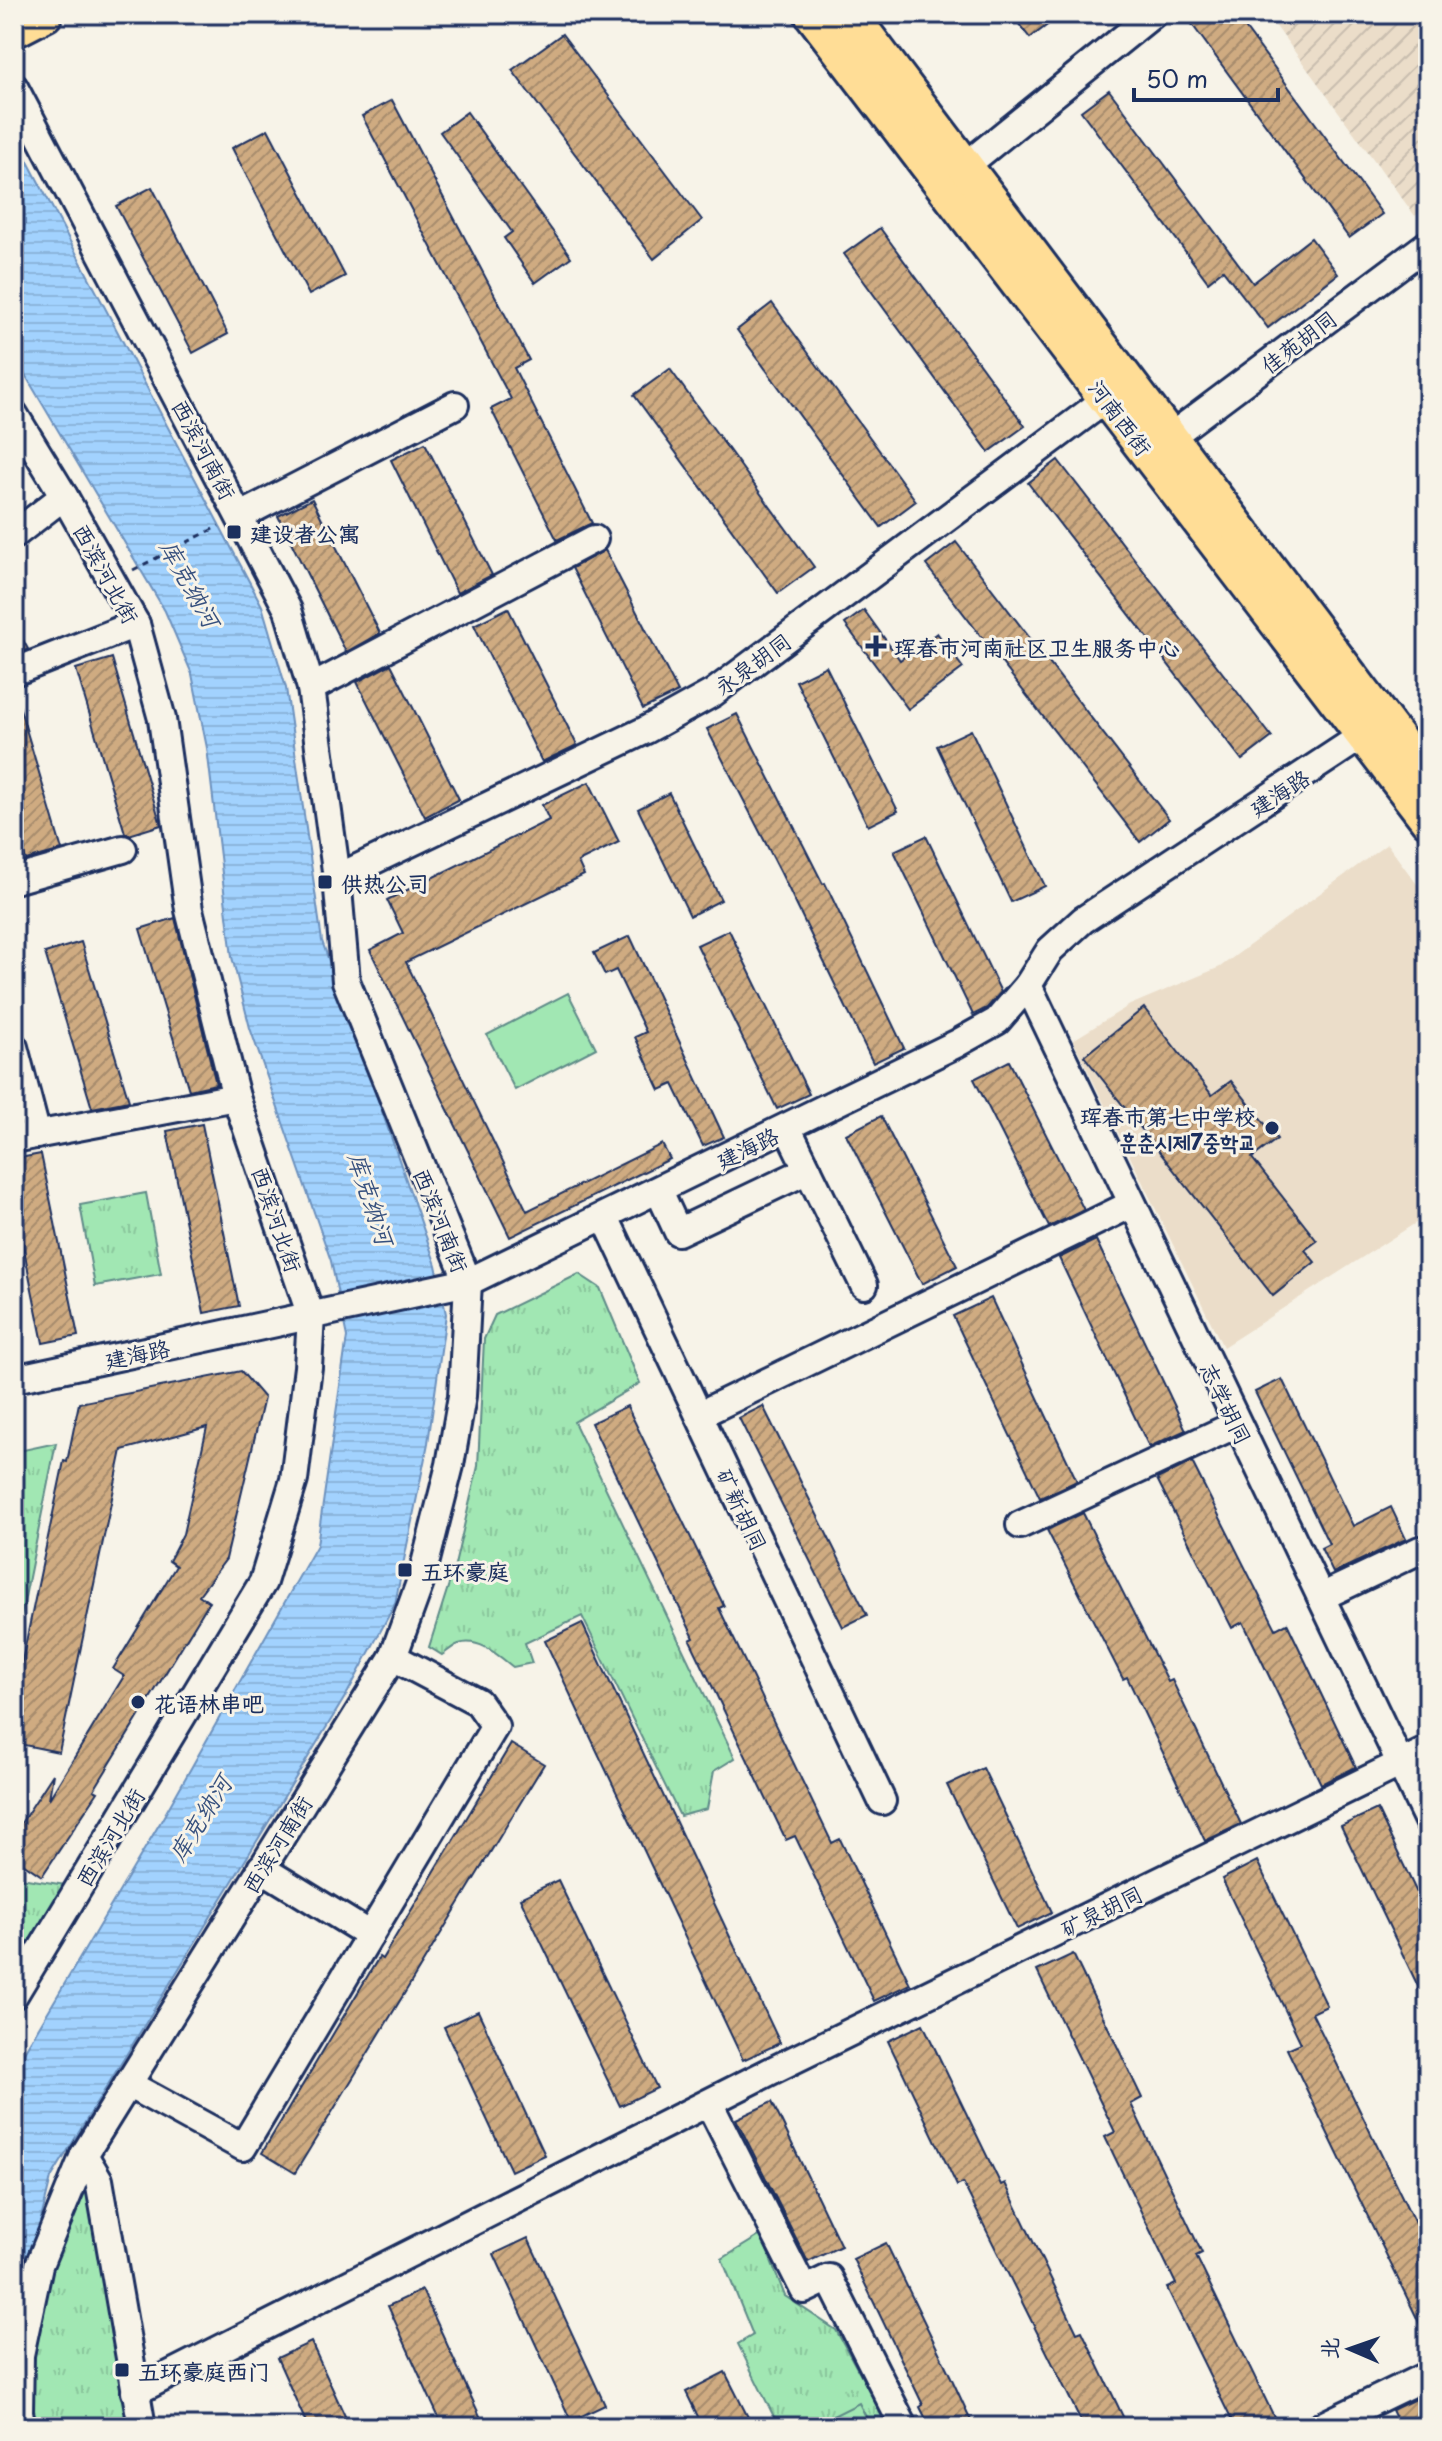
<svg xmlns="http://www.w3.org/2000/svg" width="1442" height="2441" font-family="'Playpen Sans','LXGW WenKai TC','Poor Story',sans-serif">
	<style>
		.built { fill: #ebddc9 }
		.industrial { fill: url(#industrial-furrows) }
		.grass { fill: url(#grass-tufts); stroke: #5e8b88; stroke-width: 2 }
		.pitch { fill: #a1e7b3; stroke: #5e8b88; stroke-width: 2 }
		.water { fill: url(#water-rules); stroke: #6c91be; stroke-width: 2 }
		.building { fill: url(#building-hatch); stroke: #1b2f5e; stroke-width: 2 }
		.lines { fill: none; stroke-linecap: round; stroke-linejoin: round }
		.minor-casing { stroke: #1b2f5e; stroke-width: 32 }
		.major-casing { stroke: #1b2f5e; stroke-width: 40 }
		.path { stroke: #1b2f5e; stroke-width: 3; stroke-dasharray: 6 6; stroke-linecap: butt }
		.minor { stroke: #f7f3e8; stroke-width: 26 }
		.major { stroke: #ffdd96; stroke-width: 34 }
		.poi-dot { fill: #1b2f5e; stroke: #f7f3e8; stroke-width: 3 }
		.labels { text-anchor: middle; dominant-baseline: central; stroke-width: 6; stroke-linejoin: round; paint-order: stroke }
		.street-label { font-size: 22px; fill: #1b2f5e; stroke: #f7f3e8 }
		.poi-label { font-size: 22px; font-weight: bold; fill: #1b2f5e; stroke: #f7f3e8; text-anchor: start }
		.water-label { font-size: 24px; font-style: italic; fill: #36507e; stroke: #f7f3e8 }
	</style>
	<defs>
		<pattern id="industrial-furrows" width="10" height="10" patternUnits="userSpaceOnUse" patternTransform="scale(2)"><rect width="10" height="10" fill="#ebddc9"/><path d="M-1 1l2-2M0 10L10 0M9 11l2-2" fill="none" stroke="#c9beaf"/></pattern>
		<pattern id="grass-tufts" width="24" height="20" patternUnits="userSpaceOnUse" patternTransform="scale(2)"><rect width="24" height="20" fill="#a1e7b3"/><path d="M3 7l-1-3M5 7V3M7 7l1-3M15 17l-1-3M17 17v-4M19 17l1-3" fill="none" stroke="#8ac69c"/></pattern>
		<pattern id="water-rules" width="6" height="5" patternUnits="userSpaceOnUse" patternTransform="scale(2)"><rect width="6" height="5" fill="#a2d2fe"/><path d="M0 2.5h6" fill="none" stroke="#8bb5dc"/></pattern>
		<pattern id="building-hatch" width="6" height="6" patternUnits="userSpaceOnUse" patternTransform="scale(2)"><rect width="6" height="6" fill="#cfab81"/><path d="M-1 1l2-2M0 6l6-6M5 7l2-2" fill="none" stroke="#a78c6d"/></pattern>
	</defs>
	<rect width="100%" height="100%" fill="#f7f3e8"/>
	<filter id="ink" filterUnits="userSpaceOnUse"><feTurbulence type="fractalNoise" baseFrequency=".0125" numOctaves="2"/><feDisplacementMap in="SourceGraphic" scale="16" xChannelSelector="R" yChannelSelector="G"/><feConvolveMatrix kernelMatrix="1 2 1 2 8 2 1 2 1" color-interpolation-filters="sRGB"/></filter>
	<g filter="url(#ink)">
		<polygon class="built" points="1387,844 1428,899 1428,1215 1223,1347 1073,1040 1130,1005 1220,967"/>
		<polygon class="industrial" points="1267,14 1428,14 1428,206 1415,216"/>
		<g class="grass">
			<polygon points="146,1193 161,1274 95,1286 80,1205"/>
			<path d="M579,1274L600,1288L640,1383L574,1422L735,1758L714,1771L707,1809L680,1816L582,1616L525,1643L532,1663L513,1667C499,1656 479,1637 459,1644C454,1645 447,1652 442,1655L429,1647L455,1565L478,1466L484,1339L495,1315Z"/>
			<polygon points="56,1443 19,1627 14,1629 14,1452"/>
			<polygon points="14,1877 72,1886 14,1986"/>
			<polygon points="78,2188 93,2199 133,2427 31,2427 27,2409 48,2265"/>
			<polygon points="761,2235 785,2296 836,2330 889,2427 779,2427 738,2344 753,2335 722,2259"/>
		</g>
		<g class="pitch">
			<polygon points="568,993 596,1048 515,1090 487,1035"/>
			<polygon points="859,2403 871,2427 811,2427"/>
		</g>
		<polygon class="water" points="14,135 262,606 286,688 322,941 436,1265 446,1314 428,1443 395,1604 348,1692 51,2178 14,2330 14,2069 160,1823 317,1545 347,1337 331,1261 250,1028 232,957 207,748 192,674 165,611 14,356"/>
		<g class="building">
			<polygon points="1011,14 1062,14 1030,38"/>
			<polygon points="1202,14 1235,14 1382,214 1349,238 1191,23"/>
			<polygon points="562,34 702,220 654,259 512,70"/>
			<polygon points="1109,90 1253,283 1311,238 1338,274 1268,328 1223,270 1208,282 1081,111"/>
			<polygon points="392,100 529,360 514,368 592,523 557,540 491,409 511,399 362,116"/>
			<polygon points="467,112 571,257 535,283 504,238 512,232 440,132"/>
			<polygon points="268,129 345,276 309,295 232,148"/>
			<polygon points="152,187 228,334 193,353 116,206"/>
			<polygon points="880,228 1025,426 989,452 844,254"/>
			<polygon points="772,303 916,501 881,527 737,330"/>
			<polygon points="670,369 814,567 778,593 634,395"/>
			<polygon points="425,443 492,575 457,593 391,460"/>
			<polygon points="1058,460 1272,737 1242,760 1028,483"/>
			<polygon points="312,499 380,633 346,652 278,516"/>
			<polygon points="956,542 1169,819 1140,842 926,565"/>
			<polygon points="605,550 678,692 643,709 572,568"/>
			<polygon points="508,608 577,745 542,762 474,625"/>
			<polygon points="864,610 900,660 937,633 963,668 908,709 845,624"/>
			<polygon points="14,624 28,649 14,655"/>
			<polygon points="112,658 161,825 129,835 125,833 76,669"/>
			<polygon points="391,664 459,799 425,817 357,682"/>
			<polygon points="826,666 898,811 868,826 796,681"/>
			<polygon points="14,702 18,702 62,850 26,860 14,821"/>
			<polygon points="737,714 823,884 825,883 904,1048 873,1063 781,873 707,729"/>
			<polygon points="971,730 1045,886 1011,902 937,746"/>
			<polygon points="589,782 619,842 578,862 584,875 406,962 527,1211 662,1144 670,1159 510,1237 370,950 403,933 387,900 549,820 542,805"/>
			<polygon points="669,793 721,900 690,916 638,809"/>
			<polygon points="926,836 1001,992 987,1008 973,1015 894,851"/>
			<polygon points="175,918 216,1084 189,1090 140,929"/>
			<polygon points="729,930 809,1094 777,1109 697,945"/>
			<polygon points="630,936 724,1137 703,1146 673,1084 660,1090 635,1037 646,1032 616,970 605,975 594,953"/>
			<polygon points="81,942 129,1101 92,1108 45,953"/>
			<polygon points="1144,1008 1212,1095 1231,1081 1277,1139 1252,1158 1317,1241 1305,1250 1315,1262 1273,1296 1084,1056"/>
			<polygon points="1009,1061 1084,1210 1049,1227 974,1079"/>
			<polygon points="881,1116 957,1266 922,1284 846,1134"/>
			<polygon points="202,1124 239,1306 204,1313 167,1131"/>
			<polygon points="41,1154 78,1336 43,1343 14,1201 14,1159"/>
			<polygon points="1096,1240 1186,1430 1149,1447 1059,1258"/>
			<polygon points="991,1298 1077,1481 1040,1498 953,1316"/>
			<polygon points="241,1371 264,1398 226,1559 199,1595 209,1602 94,1790 98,1792 42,1876 14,1857 14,1834 53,1774 49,1799 124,1676 113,1669 176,1566 169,1561 183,1534 207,1427 122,1450 59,1752 14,1743 14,1699 64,1461 67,1462 79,1403"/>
			<polygon points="1282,1379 1353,1526 1391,1507 1406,1539 1333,1573 1321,1548 1329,1544 1255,1392"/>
			<polygon points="627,1406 724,1606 719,1608 832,1843 840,1839 910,1984 874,2001 795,1836 786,1840 690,1640 694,1638 591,1423"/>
			<polygon points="763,1406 867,1615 843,1627 739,1418"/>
			<polygon points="1192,1462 1276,1629 1287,1623 1356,1767 1321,1784 1243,1622 1232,1628 1157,1479"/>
			<polygon points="1083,1513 1168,1682 1172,1680 1241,1824 1205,1841 1127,1677 1123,1679 1047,1530"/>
			<polygon points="582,1623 780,2043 743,2060 545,1641"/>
			<polygon points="511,1744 544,1764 295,2173 262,2153 379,1957 382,1959"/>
			<polygon points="983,1768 1052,1912 1017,1929 947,1785"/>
			<polygon points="1377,1809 1428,1916 1428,2007 1341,1826"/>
			<polygon points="1257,1861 1327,2006 1312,2013 1428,2250 1428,2341 1287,2049 1301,2043 1222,1879"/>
			<polygon points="558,1880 657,2088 620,2106 520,1898"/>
			<polygon points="1073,1954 1142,2098 1131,2104 1202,2253 1196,2256 1279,2427 1235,2427 1167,2288 1176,2284 1105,2137 1115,2132 1037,1971"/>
			<polygon points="478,2011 545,2155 511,2171 444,2027"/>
			<polygon points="923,2024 1001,2185 1005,2183 1077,2333 1082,2331 1128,2427 1084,2427 963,2183 957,2186 888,2041"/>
			<polygon points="772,2102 841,2246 808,2262 736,2119"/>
			<polygon points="528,2238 605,2405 571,2421 494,2254"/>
			<polygon points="886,2243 950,2375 974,2427 930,2427 920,2407 923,2405 853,2259"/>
			<polygon points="422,2290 485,2427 443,2427 388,2306"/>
			<polygon points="311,2342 350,2427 308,2427 277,2358"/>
			<polygon points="725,2372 753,2427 703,2427 686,2392"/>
			<polygon points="1428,2393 1428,2427 1400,2427 1392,2410"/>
		</g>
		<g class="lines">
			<defs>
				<g id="minor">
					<polyline points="14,87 288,610 311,688 337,878 346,981 468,1282 462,1396 450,1465 421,1580 393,1657 84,2155 39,2265 20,2355 19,2412 22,2427"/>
					<polyline points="964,167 1153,14"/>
					<polyline points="14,414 64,496 136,624 162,719 189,910 236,1097 311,1316 308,1367 294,1480 263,1582 14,1995"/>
					<polyline points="1169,438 1428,244"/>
					<polyline points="240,516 455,405"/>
					<polyline points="14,535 64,496"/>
					<polyline points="14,672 136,624"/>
					<polyline points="311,688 594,539"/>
					<polyline points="337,878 646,730 713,693 1121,388"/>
					<polyline points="14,880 123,849"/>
					<polyline points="1028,985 1428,1821"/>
					<polyline points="14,1047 37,1135"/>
					<polyline points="787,1127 864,1285"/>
					<polyline points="14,1139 236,1097"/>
					<polyline points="659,1191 678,1232 808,1170"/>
					<polyline points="605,1217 882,1801"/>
					<polyline points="14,1379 468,1282 956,1044 997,1021 1028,985 1050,950 1083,920 1377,726"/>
					<polyline points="699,1415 1132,1204"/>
					<polyline points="1020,1525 1237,1424"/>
					<polyline points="1321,1597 1420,1550"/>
					<polyline points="261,1868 370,1935"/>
					<polyline points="128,2084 243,2147 495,1726 478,1702 393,1657"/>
					<polyline points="709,2103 804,2290 829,2278 904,2427"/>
					<polyline points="84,2155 99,2180 142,2427"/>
					<polyline points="135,2392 773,2070 1428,1750"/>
					<polyline points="1320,2427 1428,2375"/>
				</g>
				<g id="major">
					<polyline points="812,14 1428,820"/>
					<polyline points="850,14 1428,779"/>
					<polyline points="14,30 45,14"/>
				</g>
			</defs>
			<use href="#minor" class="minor-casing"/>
			<use href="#major" class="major-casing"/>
			<polyline class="path" points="133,570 219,526"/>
			<use href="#minor" class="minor"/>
			<use href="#major" class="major"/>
		</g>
	</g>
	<g class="poi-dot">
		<rect x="226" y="524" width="16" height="16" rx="4"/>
		<path d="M872 634h8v8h8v8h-8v8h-8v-8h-8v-8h8z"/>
		<rect x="317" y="874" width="16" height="16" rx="4"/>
		<circle cx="1272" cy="1128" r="8"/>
		<rect x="397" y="1562" width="16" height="16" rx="4"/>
		<circle cx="138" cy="1702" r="8"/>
		<rect x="114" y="2362" width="16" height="16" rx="4"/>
	</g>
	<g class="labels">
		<g class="street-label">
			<text transform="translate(1298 341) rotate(-37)">佳苑胡同</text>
			<text transform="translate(1121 417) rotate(53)">河南西街</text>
			<text transform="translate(205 449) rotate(62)">西滨河南街</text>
			<text transform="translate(107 573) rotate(61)">西滨河北街</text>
			<text transform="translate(752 663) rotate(-36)">永泉胡同</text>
			<text transform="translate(1279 792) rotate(-33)">建海路</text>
			<text transform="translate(747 1147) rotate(-26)">建海路</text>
			<text transform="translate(278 1219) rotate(71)">西滨河北街</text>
			<text transform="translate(442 1220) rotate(68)">西滨河南街</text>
			<text transform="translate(137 1353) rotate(-12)">建海路</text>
			<text transform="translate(1227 1403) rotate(64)">志学胡同</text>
			<text transform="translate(743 1509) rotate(65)">矿新胡同</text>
			<text transform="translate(109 1837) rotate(-59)">西滨河北街</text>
			<text transform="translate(276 1844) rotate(-58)">西滨河南街</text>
			<text transform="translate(1101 1910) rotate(-26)">矿泉胡同</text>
		</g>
		<g class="poi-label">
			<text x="250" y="532">建设者公寓</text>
			<text x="894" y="646">珲春市河南社区卫生服务中心</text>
			<text x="341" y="882">供热公司</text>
			<text x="1256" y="1115" text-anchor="end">珲春市第七中学校<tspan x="1256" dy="25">훈춘시제7중학교</tspan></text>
			<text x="421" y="1570">五环豪庭</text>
			<text x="154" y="1702">花语林串吧</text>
			<text x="138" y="2370">五环豪庭西门</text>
		</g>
		<g class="water-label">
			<text transform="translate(191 583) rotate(61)">库克纳河</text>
			<text transform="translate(372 1198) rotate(72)">库克纳河</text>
			<text transform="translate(199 1818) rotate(-58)">库克纳河</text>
		</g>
	</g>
	<rect width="1442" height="2441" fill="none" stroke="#f7f3e8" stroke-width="48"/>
	<rect x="24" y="24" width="1394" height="2393" fill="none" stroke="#1b2f5e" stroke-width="3" filter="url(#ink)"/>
	<g transform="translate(1350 2349) rotate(272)" stroke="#f7f3e8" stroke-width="6" paint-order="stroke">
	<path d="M0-6L14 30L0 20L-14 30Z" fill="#1b2f5e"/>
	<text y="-12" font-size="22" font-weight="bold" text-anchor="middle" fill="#1b2f5e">北</text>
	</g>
	<path d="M1134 88v12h144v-12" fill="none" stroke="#1b2f5e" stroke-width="4"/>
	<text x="1146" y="88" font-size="24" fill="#1b2f5e" stroke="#f7f3e8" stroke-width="6" paint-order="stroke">50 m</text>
</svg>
